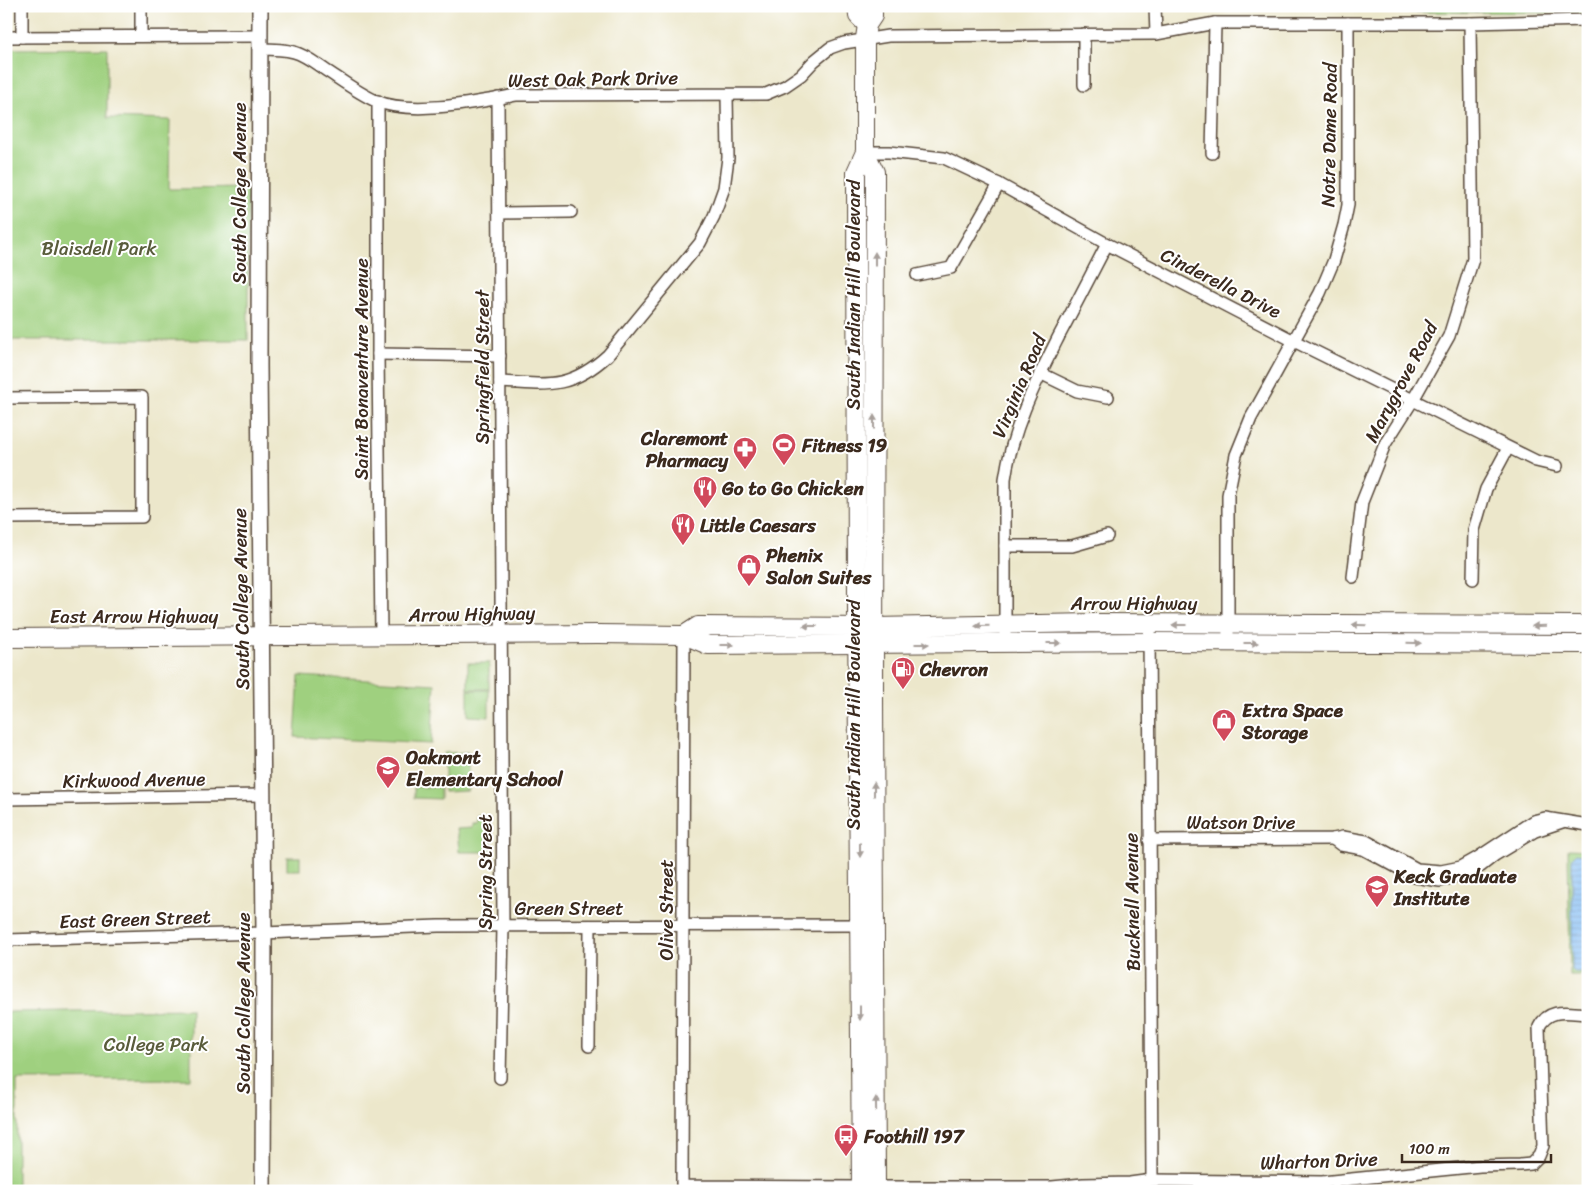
<svg xmlns="http://www.w3.org/2000/svg" width="1594" height="1197" font-family="Sriracha,sans-serif">
	<style>
		.green { fill: #9fd07f; stroke: #6d7d4e }
		.water { fill: url(#water-rules); stroke: #5e7389 }
		.lines { fill: none; stroke-linecap: round; stroke-linejoin: round }
		.street-casing { stroke: #564638; stroke-width: 14 }
		.secondary-casing { stroke: #564638; stroke-width: 18 }
		.primary-casing { stroke: #564638; stroke-width: 20 }
		.street { stroke: #fff; stroke-width: 11 }
		.secondary { stroke: #fff; stroke-width: 15 }
		.primary { stroke: #fff; stroke-width: 18 }
		.oneway { fill: #a79f9a }
		.labels { text-anchor: middle; dominant-baseline: central; stroke-width: 4; stroke-linejoin: round; paint-order: stroke }
		.street-label { font-size: 19px; fill: #3b2a1e; stroke: #fff }
		.park-label { font-size: 19px; fill: #595c3b; stroke: #fff }
		.poi-label { font-size: 19px; font-weight: bold; fill: #3b2a1e; stroke: #fff; text-anchor: start }
	</style>
	<defs>
		<pattern id="water-rules" width="6" height="5" patternUnits="userSpaceOnUse" patternTransform="scale(1.25)"><rect width="6" height="5" fill="#82bcf4"/><path d="M0 2.5h6" fill="none" stroke="#6c99c5"/></pattern>
	</defs>
	<rect width="100%" height="100%" fill="#fff"/>
	<filter id="ink" filterUnits="userSpaceOnUse"><feTurbulence type="fractalNoise" baseFrequency=".02" numOctaves="2"/><feDisplacementMap in="SourceGraphic" scale="10" xChannelSelector="R" yChannelSelector="G"/><feConvolveMatrix kernelMatrix="1 2 1 2 8 2 1 2 1" color-interpolation-filters="sRGB"/></filter>
	<filter id="wash" filterUnits="userSpaceOnUse"><feTurbulence type="fractalNoise" baseFrequency=".0096" numOctaves="4" result="noise"/><feDisplacementMap in="SourceGraphic" scale="20" xChannelSelector="R" yChannelSelector="G"/><feGaussianBlur stdDeviation="1.12" result="paint"/><feColorMatrix in="noise" values="0 0 0 0 0 0 0 0 0 0 0 0 0 0 0 0 0 1.4 0 .05"/><feComposite in="paint" operator="in"/></filter>
	<g filter="url(#wash)">
		<rect width="100%" height="100%" fill="#ece7cb"/>
		<g class="green">
			<polygon points="1388,6 1588,6 1588,13 1388,12"/>
			<polygon points="107,48 107,118 170,120 169,189 248,188 248,340 6,340 6,49"/>
			<rect x="468" y="663" width="21" height="26"/>
			<polygon points="299,676 435,684 431,744 295,737"/>
			<polygon points="468,690 489,690 489,717 468,716"/>
			<polygon points="468,752 468,791 444,792 444,753"/>
			<polygon points="414,787 440,787 440,799 414,798"/>
			<polygon points="477,816 486,816 486,829 492,829 492,850 487,852 459,852 458,839 456,829 472,828 472,823 477,823"/>
			<polygon points="1568,849 1588,850 1588,975 1570,975"/>
			<rect x="287" y="857" width="13" height="13"/>
			<polygon points="191,1009 191,1079 17,1080 17,1191 6,1191 6,1012"/>
		</g>
		<polygon class="water" points="1576,853 1588,855 1588,972 1575,972 1572,970 1572,859"/>
	</g>
	<g filter="url(#ink)">
		<g class="lines">
			<defs>
				<g id="street">
					<polyline points="22,6 22,37"/>
					<polyline points="1155,6 1156,34"/>
					<polyline points="141,36 141,6"/>
					<polyline points="6,37 260,36"/>
					<path d="M260,49C272,49 283,49 294,52C305,55 315,63 324,69C341,80 358,93 376,101C413,116 477,102 516,95L766,94L785,86L801,75L814,61L830,48L844,43L888,36L1156,34L1215,23H1470L1588,20"/>
					<polyline points="1084,85 1084,34"/>
					<polyline points="498,98 503,926 500,1078"/>
					<polyline points="378,101 378,354 381,636"/>
					<polyline points="865,152 889,152 944,158 999,184 1107,244 1294,341 1536,461 1557,466"/>
					<polyline points="1212,153 1215,23"/>
					<polyline points="499,213 571,212"/>
					<polyline points="917,275 951,268 999,184"/>
					<polyline points="378,354 500,356"/>
					<polyline points="1040,373 1077,391 1108,397"/>
					<path d="M500,382C548,385 571,389 608,355L700,243L714,216L724,188L728,158L727,95"/>
					<polyline points="6,398 142,397 142,517 6,518"/>
					<polyline points="1005,546 1072,546 1107,536"/>
					<polyline points="1353,577 1362,502 1385,444 1413,400 1449,336 1473,259 1470,23"/>
					<polyline points="1473,579 1474,530 1486,489 1508,448"/>
					<polyline points="1149,624 1152,1180"/>
					<path d="M684,635L682,1186L861,1187H1052L1083,1184L1130,1183L1152,1180L1322,1182L1480,1166L1520,1165L1531,1164L1539,1156L1543,1146L1539,1027C1549,1007 1568,1013 1588,1014"/>
					<path d="M1005,643V479C1012,428 1036,382 1059,336C1075,306 1091,275 1107,244"/>
					<polyline points="1228,643 1228,495 1236,455 1251,418 1320,293 1334,260 1344,225 1348,205 1348,23"/>
					<polyline points="6,799 263,795"/>
					<polyline points="1333,839 1341,845 1363,849 1415,877 1440,881 1469,872 1481,866 1495,855 1535,831 1562,822"/>
					<polyline points="1149,840 1333,839 1343,837 1366,841 1417,869 1441,871 1461,867 1477,858 1533,821 1545,818 1588,825"/>
					<polyline points="6,940 264,933 438,926 864,925"/>
					<polyline points="589,1046 590,926"/>
				</g>
				<polyline id="secondary" points="260,6 259,365 264,933 263,1191"/>
				<g id="primary">
					<polyline points="857,6 858,16 867,25"/>
					<polyline points="873,6 873,16 867,25 865,38 865,152 875,172 874,695 876,1191"/>
					<polyline points="684,635 698,626 874,627 1095,623 1588,625"/>
					<polyline points="6,638 598,634 684,635 708,645 1149,642 1588,644"/>
					<polyline points="861,1191 857,606 856,172 865,152"/>
				</g>
			</defs>
			<use href="#street" class="street-casing"/>
			<use href="#secondary" class="secondary-casing"/>
			<use href="#primary" class="primary-casing"/>
			<use href="#street" class="street"/>
			<use href="#secondary" class="secondary"/>
			<use href="#primary" class="primary"/>
		</g>
		<defs><path id="oneway-solid" d="M-6-.8H1V-3.2L6.5 0L1 3.2V.8H-6Z" transform="scale(1.25)"/></defs>
		<g class="oneway">
			<use href="#oneway-solid" transform="translate(875 259) rotate(-90)"/>
			<use href="#oneway-solid" transform="translate(874 422) rotate(-90)"/>
			<use href="#oneway-solid" transform="translate(1179 625) rotate(-180)"/>
			<use href="#oneway-solid" transform="translate(1359 625) rotate(-179)"/>
			<use href="#oneway-solid" transform="translate(810 626) rotate(-180)"/>
			<use href="#oneway-solid" transform="translate(982 626) rotate(179)"/>
			<use href="#oneway-solid" transform="translate(1539 626) rotate(179)"/>
			<use href="#oneway-solid" transform="translate(1054 643)"/>
			<use href="#oneway-solid" transform="translate(1251 643)"/>
			<use href="#oneway-solid" transform="translate(1414 643) rotate(1)"/>
			<use href="#oneway-solid" transform="translate(922 644)"/>
			<use href="#oneway-solid" transform="translate(727 645)"/>
			<use href="#oneway-solid" transform="translate(874 789) rotate(-90)"/>
			<use href="#oneway-solid" transform="translate(860 850) rotate(90)"/>
			<use href="#oneway-solid" transform="translate(860 1013) rotate(90)"/>
			<use href="#oneway-solid" transform="translate(876 1104) rotate(-91)"/>
		</g>
	</g>
	<defs>
		<symbol id="stadium-pin" viewBox="-11 -11 22 30"><path d="M0 17L-7.5 6A9.5 9.5 0 1 1 7.5 6Z" fill="#d1495b" stroke="#fff"/><path d="M0-5a6.5 5 0 1 0 0 10a6.5 5 0 1 0 0-10ZM-3.5-1.8h7v3.6h-7Z" fill="#fff"/></symbol>
		<symbol id="pharmacy-pin" viewBox="-11 -11 22 30"><path d="M0 17L-7.5 6A9.5 9.5 0 1 1 7.5 6Z" fill="#d1495b" stroke="#fff"/><path d="M-2-6h4v4h4v4h-4v4h-4v-4h-4v-4h4Z" fill="#fff"/></symbol>
		<symbol id="restaurant-pin" viewBox="-11 -11 22 30"><path d="M0 17L-7.5 6A9.5 9.5 0 1 1 7.5 6Z" fill="#d1495b" stroke="#fff"/><path d="M-5-6h1v4h1v-4h1v4h1v-4h1v5L-1.5 .5V6h-2V.5L-5-1ZM5-6V6H3V1.5H1.5Q1.5-4 5-6Z" fill="#fff"/></symbol>
		<symbol id="shop-pin" viewBox="-11 -11 22 30"><path d="M0 17L-7.5 6A9.5 9.5 0 1 1 7.5 6Z" fill="#d1495b" stroke="#fff"/><path d="M-5-2.5h2.3a2.7 3.5 0 0 1 5.4 0H5L5.5 6h-11ZM-1.5-2.5h3a1.5 2.3 0 0 0-3 0Z" fill="#fff"/></symbol>
		<symbol id="fuel-pin" viewBox="-11 -11 22 30"><path d="M0 17L-7.5 6A9.5 9.5 0 1 1 7.5 6Z" fill="#d1495b" stroke="#fff"/><path d="M-5.5-6h7V0h2V4h1.3V-2.5L3-4.5l.8-.8L6-3V5H2.5V1h-1V6h-7ZM-4.2-4.7v3.2H.2V-4.7Z" fill="#fff"/></symbol>
		<symbol id="school-pin" viewBox="-11 -11 22 30"><path d="M0 17L-7.5 6A9.5 9.5 0 1 1 7.5 6Z" fill="#d1495b" stroke="#fff"/><path d="M0-5L7-2L0 1L-7-2ZM-4 1L0 2.5L4 1V4Q0 6-4 4Z" fill="#fff"/></symbol>
		<symbol id="university-pin" viewBox="-11 -11 22 30"><path d="M0 17L-7.5 6A9.5 9.5 0 1 1 7.5 6Z" fill="#d1495b" stroke="#fff"/><path d="M0-5L7-2L0 1L-7-2ZM-4 1L0 2.5L4 1V4Q0 6-4 4Z" fill="#fff"/></symbol>
		<symbol id="bus-pin" viewBox="-11 -11 22 30"><path d="M0 17L-7.5 6A9.5 9.5 0 1 1 7.5 6Z" fill="#d1495b" stroke="#fff"/><path d="M-5-6H5V4H4V6H2V4H-2V6H-4V4H-5ZM-3.5-4V0h7V-4ZM-3.5 1.2v1.5H-2V1.2ZM2 1.2v1.5H3.5V1.2Z" fill="#fff"/></symbol>
	</defs>
	<g fill-rule="evenodd">
		<use href="#stadium-pin" x="770" y="431" width="28" height="38"/>
		<use href="#pharmacy-pin" x="731" y="435" width="28" height="38"/>
		<use href="#restaurant-pin" x="691" y="474" width="28" height="38"/>
		<use href="#restaurant-pin" x="669" y="511" width="28" height="38"/>
		<use href="#shop-pin" x="735" y="552" width="28" height="38"/>
		<use href="#fuel-pin" x="889" y="655" width="28" height="38"/>
		<use href="#shop-pin" x="1210" y="707" width="28" height="38"/>
		<use href="#school-pin" x="374" y="754" width="28" height="38"/>
		<use href="#university-pin" x="1363" y="873" width="28" height="38"/>
		<use href="#bus-pin" x="832" y="1122" width="28" height="38"/>
	</g>
	<g class="labels">
		<g class="street-label">
			<text transform="translate(593 79) rotate(-1)">West Oak Park Drive</text>
			<text transform="translate(1329 135) rotate(-89)">Notre Dame Road</text>
			<text transform="translate(239 193) rotate(-90)">South College Avenue</text>
			<text transform="translate(1221 283) rotate(27)">Cinderella Drive</text>
			<text transform="translate(853 295) rotate(-90)">South Indian Hill Boulevard</text>
			<text transform="translate(482 367) rotate(-90)">Springfield Street</text>
			<text transform="translate(361 369) rotate(-90)">Saint Bonaventure Avenue</text>
			<text transform="translate(1401 382) rotate(-62)">Marygrove Road</text>
			<text transform="translate(1019 386) rotate(-67)">Virginia Road</text>
			<text transform="translate(241 599) rotate(-91)">South College Avenue</text>
			<text x="1134" y="603">Arrow Highway</text>
			<text transform="translate(472 614) rotate(-1)">Arrow Highway</text>
			<text x="134" y="616">East Arrow Highway</text>
			<text transform="translate(853 715) rotate(-90)">South Indian Hill Boulevard</text>
			<text transform="translate(134 780) rotate(-1)">Kirkwood Avenue</text>
			<text x="1241" y="822">Watson Drive</text>
			<text transform="translate(485 872) rotate(-90)">Spring Street</text>
			<text transform="translate(1132 902) rotate(-91)">Bucknell Avenue</text>
			<text x="569" y="908">Green Street</text>
			<text transform="translate(666 910) rotate(-90)">Olive Street</text>
			<text transform="translate(135 919) rotate(-2)">East Green Street</text>
			<text transform="translate(243 1003) rotate(-90)">South College Avenue</text>
			<text transform="translate(1319 1161) rotate(-2)">Wharton Drive</text>
		</g>
		<g class="park-label">
			<text x="99" y="248">Blaisdell Park</text>
			<text x="156" y="1044">College Park</text>
		</g>
		<g class="poi-label">
			<text x="728" y="438" text-anchor="end">Claremont<tspan x="728" dy="22">Pharmacy</tspan></text>
			<text x="802" y="445">Fitness 19</text>
			<text x="722" y="488">Go to Go Chicken</text>
			<text x="700" y="525">Little Caesars</text>
			<text x="766" y="555">Phenix<tspan x="766" dy="22">Salon Suites</tspan></text>
			<text x="920" y="669">Chevron</text>
			<text x="1242" y="710">Extra Space<tspan x="1242" dy="22">Storage</tspan></text>
			<text x="406" y="757">Oakmont<tspan x="406" dy="22">Elementary School</tspan></text>
			<text x="1394" y="876">Keck Graduate<tspan x="1394" dy="22">Institute</tspan></text>
			<text x="864" y="1136">Foothill 197</text>
		</g>
	</g>
	<rect width="1594" height="1197" fill="none" stroke="#fff" stroke-width="25"/>
	<path d="M1402 1154v8h149v-8" fill="none" stroke="#3b2a1e" stroke-width="2.5"/>
	<text x="1409" y="1154" font-size="15" fill="#3b2a1e" stroke="#ffffff" stroke-width="4" paint-order="stroke">100 m</text>
</svg>
